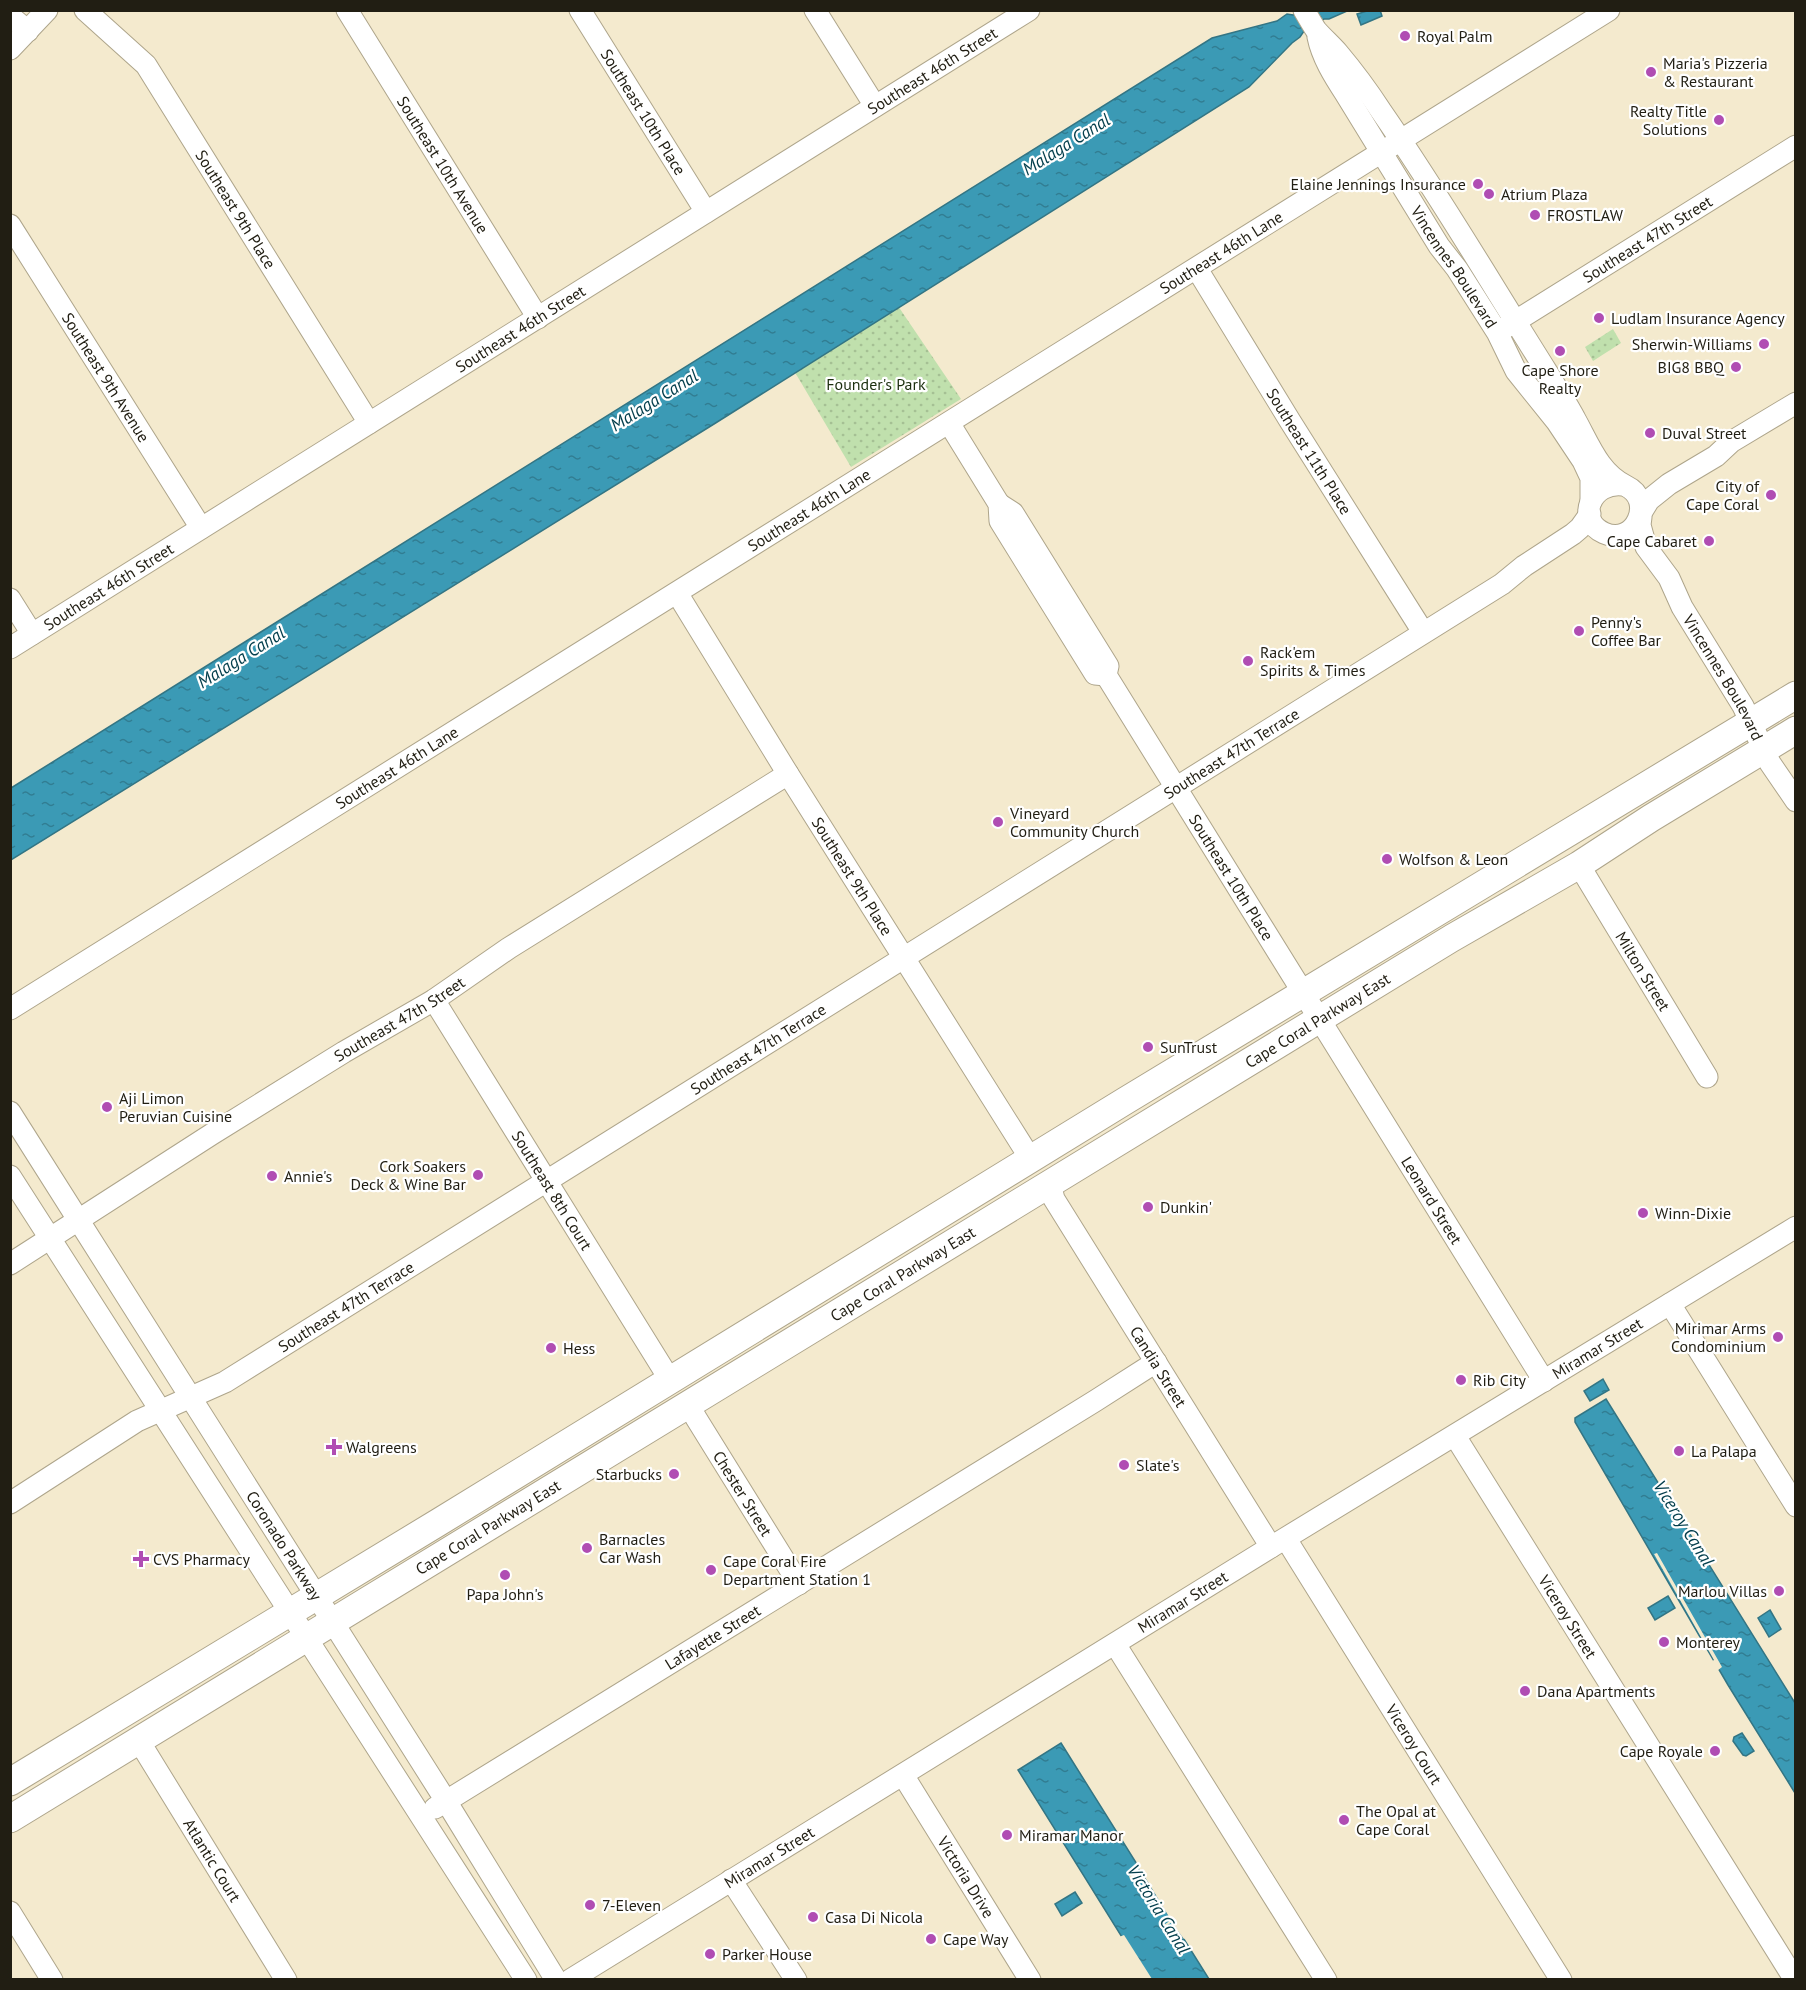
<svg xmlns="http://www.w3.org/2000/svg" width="1806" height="1990" font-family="'PT Sans',sans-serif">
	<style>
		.park { fill: url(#park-dots) }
		.water { fill: url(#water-ripples); stroke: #337584; stroke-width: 1.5 }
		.pier { fill: #f4eace }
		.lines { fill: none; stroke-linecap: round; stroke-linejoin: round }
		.minor-casing { stroke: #aea58b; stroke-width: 23 }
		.major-casing { stroke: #aea58b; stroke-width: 29 }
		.minor { stroke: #fff; stroke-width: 21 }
		.major { stroke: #fff; stroke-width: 27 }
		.poi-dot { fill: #b04db3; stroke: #fff; stroke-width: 2 }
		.labels { text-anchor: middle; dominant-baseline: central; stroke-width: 4.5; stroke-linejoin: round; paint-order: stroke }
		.poi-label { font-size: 16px; fill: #211e13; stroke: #fff; text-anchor: start }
		.street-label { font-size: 16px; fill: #211e13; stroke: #fff }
		.park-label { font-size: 16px; fill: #1c2f0f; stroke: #fff }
		.water-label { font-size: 18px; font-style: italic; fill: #033e4c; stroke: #fff }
	</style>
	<defs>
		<pattern id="park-dots" width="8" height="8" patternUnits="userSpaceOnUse" patternTransform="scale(1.5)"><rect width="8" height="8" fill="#c0e0ad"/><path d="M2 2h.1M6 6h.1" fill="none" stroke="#a5c094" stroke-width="1.8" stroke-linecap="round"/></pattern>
		<pattern id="water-ripples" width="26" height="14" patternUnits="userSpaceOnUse" patternTransform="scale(1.5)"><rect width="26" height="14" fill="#3b9ab5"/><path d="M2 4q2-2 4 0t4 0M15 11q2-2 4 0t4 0" fill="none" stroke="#317d92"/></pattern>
	</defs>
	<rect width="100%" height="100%" fill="#f4eace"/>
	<g class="park">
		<polygon points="896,303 961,399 851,467 793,369"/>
		<polygon points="1613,329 1621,343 1593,361 1585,347"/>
	</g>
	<g class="water">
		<polygon points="1380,10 1382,16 1361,25 1357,14 1367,11"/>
		<polygon points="1300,11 1347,11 1329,19 1324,19 1304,31 1300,37 1292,43 1249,87 714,424 11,860 11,788 1212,38 1277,21 1287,14 1293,15"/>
		<polygon points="1603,1379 1609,1390 1590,1401 1584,1391"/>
		<polygon points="1606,1399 1795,1703 1795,1793 1728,1685 1575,1422 1575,1418"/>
		<polygon points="1668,1596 1675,1608 1655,1620 1648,1608"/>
		<polygon points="1770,1610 1781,1629 1769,1637 1758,1618"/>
		<polygon points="1742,1733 1754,1751 1746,1756 1743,1755 1733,1741 1734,1737"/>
		<polygon points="1061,1743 1209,1979 1148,1979 1018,1770"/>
		<polygon points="1075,1892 1082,1903 1062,1916 1055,1904"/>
	</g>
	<g class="pier">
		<polygon points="1657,1553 1722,1667 1717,1671 1711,1662 1714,1660 1654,1554"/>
		<polygon points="1139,1861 1186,1938 1184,1939 1178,1931 1167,1938 1166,1936 1177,1929 1172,1922 1162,1929 1161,1927 1171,1920 1142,1872 1130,1879 1129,1876 1140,1870 1136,1863"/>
		<polygon points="1124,1935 1152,1979 1145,1979 1140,1972 1119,1937"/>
	</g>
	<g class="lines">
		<defs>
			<g id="minor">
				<path id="s1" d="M85,10L146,65L369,423"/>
				<path id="s2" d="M347,10L538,318"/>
				<path id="s3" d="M580,10L706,212"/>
				<polyline points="815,10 875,106"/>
				<path d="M1304,10C1308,17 1312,24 1316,30C1323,38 1331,45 1338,53C1354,72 1368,91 1381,111C1440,196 1492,285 1547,372C1556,388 1567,403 1575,419C1589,444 1599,473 1626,486C1656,500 1635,547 1604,533C1575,520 1591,481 1623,485"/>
				<polyline points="10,16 28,31"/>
				<path id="s4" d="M1318,37C1322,57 1334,76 1345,93L1439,246L1457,269L1497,332L1516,371L1557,422L1583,461L1591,478V501"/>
				<polyline points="10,49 47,10"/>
				<path id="s5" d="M10,225L201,528"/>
				<path id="s6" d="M1197,269L1290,421L1423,632"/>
				<path id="s7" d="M1503,329L1796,146"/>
				<polyline points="949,423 999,504 1000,521 1095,674 1106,675"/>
				<path id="s8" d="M999,504L1013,513L1108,666L1106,675L1544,1381"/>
				<polyline points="1641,513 1649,500 1669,484 1716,456 1731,442 1796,403"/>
				<path id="s9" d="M1641,517L1640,525L1646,547L1669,578L1682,607L1743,706L1770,763L1796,801"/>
				<path id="s10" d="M677,593L788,774L1030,1158"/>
				<polyline points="10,599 32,634"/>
				<path id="s11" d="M10,648L1029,10"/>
				<path id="s12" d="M1579,865L1707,1077"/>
				<path id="s13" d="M434,1000L670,1380"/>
				<path id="s14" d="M10,1009L1609,10"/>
				<path id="s15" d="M10,1112L446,1801L556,1980"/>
				<polyline points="10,1176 526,1980"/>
				<path id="s16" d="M1050,1184L1054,1199L1271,1547"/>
				<path id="s17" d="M10,1264L212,1134L344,1052L434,1000L509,948L788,774"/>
				<polyline points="1670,1304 1796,1506"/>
				<path id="s18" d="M691,1403V1409L696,1418L799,1584"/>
				<path id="s19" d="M1455,1436L1795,1980"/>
				<path id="s20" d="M10,1503L137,1421L225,1382L1502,584L1524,566L1573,534L1580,528L1590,514"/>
				<path id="s21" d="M1286,1539L1561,1980"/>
				<polyline points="1115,1644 1326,1980"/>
				<path id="s22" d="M139,1741L286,1980"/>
				<path id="s23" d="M903,1775L1030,1980"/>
				<path id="s24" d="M435,1808L1095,1401L1156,1362"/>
				<polyline points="731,1880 796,1980"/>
				<polyline points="10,1912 52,1980"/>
				<path id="s25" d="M570,1980L1271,1547L1796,1227"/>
			</g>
			<g id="major">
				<polyline points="10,1782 439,1522 1125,1101 1796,695"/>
				<path id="s26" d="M10,1819L1452,938L1579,865L1651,818L1796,730"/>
			</g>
		</defs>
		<use href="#minor" class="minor-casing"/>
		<use href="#major" class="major-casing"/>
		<use href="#minor" class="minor"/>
		<use href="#major" class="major"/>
	</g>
	<g class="poi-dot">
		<circle cx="1405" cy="36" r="6"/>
		<circle cx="1651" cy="72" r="6"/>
		<circle cx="1719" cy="120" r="6"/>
		<circle cx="1478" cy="184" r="6"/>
		<circle cx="1489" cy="194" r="6"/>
		<circle cx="1535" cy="215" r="6"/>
		<circle cx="1599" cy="318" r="6"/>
		<circle cx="1764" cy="344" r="6"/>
		<circle cx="1560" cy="351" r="6"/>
		<circle cx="1736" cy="367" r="6"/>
		<circle cx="1650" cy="433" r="6"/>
		<circle cx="1771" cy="495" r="6"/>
		<circle cx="1709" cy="541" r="6"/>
		<circle cx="1579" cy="631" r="6"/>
		<circle cx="1248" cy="661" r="6"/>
		<circle cx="998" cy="822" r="6"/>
		<circle cx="1387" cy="859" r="6"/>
		<circle cx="1148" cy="1047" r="6"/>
		<circle cx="107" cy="1107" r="6"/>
		<circle cx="478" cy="1175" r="6"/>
		<circle cx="272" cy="1176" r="6"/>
		<circle cx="1148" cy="1207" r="6"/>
		<circle cx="1643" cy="1213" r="6"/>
		<circle cx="1778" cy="1337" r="6"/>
		<circle cx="551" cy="1348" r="6"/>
		<circle cx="1461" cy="1380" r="6"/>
		<path d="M331 1438h6v6h6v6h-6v6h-6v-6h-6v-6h6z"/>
		<circle cx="1679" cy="1451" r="6"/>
		<circle cx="1124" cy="1465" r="6"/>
		<circle cx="674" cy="1474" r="6"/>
		<circle cx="587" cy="1548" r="6"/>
		<path d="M138 1550h6v6h6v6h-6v6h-6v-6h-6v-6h6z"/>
		<circle cx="711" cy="1570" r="6"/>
		<circle cx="505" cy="1575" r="6"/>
		<circle cx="1779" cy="1591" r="6"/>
		<circle cx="1664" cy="1642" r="6"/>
		<circle cx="1525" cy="1691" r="6"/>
		<circle cx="1715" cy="1751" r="6"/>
		<circle cx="1344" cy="1820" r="6"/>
		<circle cx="1007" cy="1835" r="6"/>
		<circle cx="590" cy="1905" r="6"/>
		<circle cx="813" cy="1917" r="6"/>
		<circle cx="931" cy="1939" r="6"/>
		<circle cx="710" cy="1954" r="6"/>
	</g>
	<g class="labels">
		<g class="poi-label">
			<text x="1417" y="36">Royal Palm</text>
			<text x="1663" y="63">Maria's Pizzeria<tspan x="1663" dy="18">&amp; Restaurant</tspan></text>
			<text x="1707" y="111" text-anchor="end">Realty Title<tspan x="1707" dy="18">Solutions</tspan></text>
			<text x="1466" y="184" text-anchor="end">Elaine Jennings Insurance</text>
			<text x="1501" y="194">Atrium Plaza</text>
			<text x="1547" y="215">FROSTLAW</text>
			<text x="1611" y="318">Ludlam Insurance Agency</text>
			<text x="1752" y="344" text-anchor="end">Sherwin-Williams</text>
			<text x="1724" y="367" text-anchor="end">BIG8 BBQ</text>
			<text x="1560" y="370" text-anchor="middle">Cape Shore<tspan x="1560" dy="18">Realty</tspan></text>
			<text x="1662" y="433">Duval Street</text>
			<text x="1759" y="486" text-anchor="end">City of<tspan x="1759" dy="18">Cape Coral</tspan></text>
			<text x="1697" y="541" text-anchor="end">Cape Cabaret</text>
			<text x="1591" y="622">Penny's<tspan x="1591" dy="18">Coffee Bar</tspan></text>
			<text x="1260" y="652">Rack'em<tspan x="1260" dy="18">Spirits &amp; Times</tspan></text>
			<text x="1010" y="813">Vineyard<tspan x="1010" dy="18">Community Church</tspan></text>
			<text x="1399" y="859">Wolfson &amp; Leon</text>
			<text x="1160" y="1047">SunTrust</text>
			<text x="119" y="1098">Aji Limon<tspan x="119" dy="18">Peruvian Cuisine</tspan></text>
			<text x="466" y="1166" text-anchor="end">Cork Soakers<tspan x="466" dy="18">Deck &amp; Wine Bar</tspan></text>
			<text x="284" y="1176">Annie's</text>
			<text x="1160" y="1207">Dunkin'</text>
			<text x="1655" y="1213">Winn-Dixie</text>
			<text x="1766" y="1328" text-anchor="end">Mirimar Arms<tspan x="1766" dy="18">Condominium</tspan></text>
			<text x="563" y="1348">Hess</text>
			<text x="1473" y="1380">Rib City</text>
			<text x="346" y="1447">Walgreens</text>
			<text x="1691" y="1451">La Palapa</text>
			<text x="1136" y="1465">Slate's</text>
			<text x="662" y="1474" text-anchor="end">Starbucks</text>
			<text x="599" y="1539">Barnacles<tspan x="599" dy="18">Car Wash</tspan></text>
			<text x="153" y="1559">CVS Pharmacy</text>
			<text x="723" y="1561">Cape Coral Fire<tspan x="723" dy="18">Department Station 1</tspan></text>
			<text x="1767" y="1591" text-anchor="end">Marlou Villas</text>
			<text x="505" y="1594" text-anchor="middle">Papa John's</text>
			<text x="1676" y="1642">Monterey</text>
			<text x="1537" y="1691">Dana Apartments</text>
			<text x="1703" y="1751" text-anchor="end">Cape Royale</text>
			<text x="1356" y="1811">The Opal at<tspan x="1356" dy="18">Cape Coral</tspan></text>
			<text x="1019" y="1835">Miramar Manor</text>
			<text x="602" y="1905">7-Eleven</text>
			<text x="825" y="1917">Casa Di Nicola</text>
			<text x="943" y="1939">Cape Way</text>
			<text x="722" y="1954">Parker House</text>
		</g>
		<g class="street-label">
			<text stroke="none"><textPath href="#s11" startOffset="1088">Southeast 46th Street</textPath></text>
			<text stroke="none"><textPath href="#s3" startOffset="120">Southeast 10th Place</textPath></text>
			<text stroke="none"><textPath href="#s2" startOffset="182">Southeast 10th Avenue</textPath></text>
			<text stroke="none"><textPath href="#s1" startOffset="252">Southeast 9th Place</textPath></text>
			<text stroke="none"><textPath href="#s7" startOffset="170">Southeast 47th Street</textPath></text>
			<text stroke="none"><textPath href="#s14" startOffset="1428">Southeast 46th Lane</textPath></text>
			<text stroke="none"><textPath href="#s4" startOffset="268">Vincennes Boulevard</textPath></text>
			<text stroke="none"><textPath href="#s11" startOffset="602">Southeast 46th Street</textPath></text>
			<text stroke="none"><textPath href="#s5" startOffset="180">Southeast 9th Avenue</textPath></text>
			<text stroke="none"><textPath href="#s6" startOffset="214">Southeast 11th Place</textPath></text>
			<text stroke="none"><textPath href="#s14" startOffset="942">Southeast 46th Lane</textPath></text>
			<text stroke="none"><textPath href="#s11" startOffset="116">Southeast 46th Street</textPath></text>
			<text stroke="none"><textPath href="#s9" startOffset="183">Vincennes Boulevard</textPath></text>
			<text stroke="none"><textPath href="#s20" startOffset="1434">Southeast 47th Terrace</textPath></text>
			<text stroke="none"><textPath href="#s14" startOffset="456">Southeast 46th Lane</textPath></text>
			<text stroke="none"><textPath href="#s10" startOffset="333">Southeast 9th Place</textPath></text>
			<text stroke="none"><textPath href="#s8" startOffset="444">Southeast 10th Place</textPath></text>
			<text stroke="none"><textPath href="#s12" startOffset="124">Milton Street</textPath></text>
			<text stroke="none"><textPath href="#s17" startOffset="460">Southeast 47th Street</textPath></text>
			<text stroke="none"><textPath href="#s26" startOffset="1532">Cape Coral Parkway East</textPath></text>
			<text stroke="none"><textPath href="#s20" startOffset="876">Southeast 47th Terrace</textPath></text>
			<text stroke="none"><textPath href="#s13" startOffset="224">Southeast 8th Court</textPath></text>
			<text stroke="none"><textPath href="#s8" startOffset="824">Leonard Street</textPath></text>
			<text stroke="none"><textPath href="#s26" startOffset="1046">Cape Coral Parkway East</textPath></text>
			<text stroke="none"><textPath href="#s20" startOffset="390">Southeast 47th Terrace</textPath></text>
			<text stroke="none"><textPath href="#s25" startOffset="1206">Miramar Street</textPath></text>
			<text stroke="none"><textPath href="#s16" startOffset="213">Candia Street</textPath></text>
			<text stroke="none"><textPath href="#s18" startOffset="105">Chester Street</textPath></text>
			<text stroke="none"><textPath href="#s26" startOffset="560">Cape Coral Parkway East</textPath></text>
			<text stroke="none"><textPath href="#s15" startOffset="513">Coronado Parkway</textPath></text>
			<text stroke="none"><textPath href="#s25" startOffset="720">Miramar Street</textPath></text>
			<text stroke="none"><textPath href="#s19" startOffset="213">Viceroy Street</textPath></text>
			<text stroke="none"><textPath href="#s24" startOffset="326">Lafayette Street</textPath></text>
			<text stroke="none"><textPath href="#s21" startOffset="242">Viceroy Court</textPath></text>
			<text stroke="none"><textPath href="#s25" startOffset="234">Miramar Street</textPath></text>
			<text stroke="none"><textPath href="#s22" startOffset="140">Atlantic Court</textPath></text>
			<text stroke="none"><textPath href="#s23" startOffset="120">Victoria Drive</textPath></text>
		</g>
		<g class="park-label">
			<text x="876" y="384">Founder's Park</text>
		</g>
		<g class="water-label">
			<text transform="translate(1066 144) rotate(-32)">Malaga Canal</text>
			<text transform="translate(654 400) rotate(-32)">Malaga Canal</text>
			<text transform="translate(241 657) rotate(-32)">Malaga Canal</text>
			<text transform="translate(1684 1523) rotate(58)">Viceroy Canal</text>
			<text transform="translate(1159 1909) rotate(58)">Victoria Canal</text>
		</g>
	</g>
	<rect width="1806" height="1990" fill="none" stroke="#211e13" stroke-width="24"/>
</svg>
